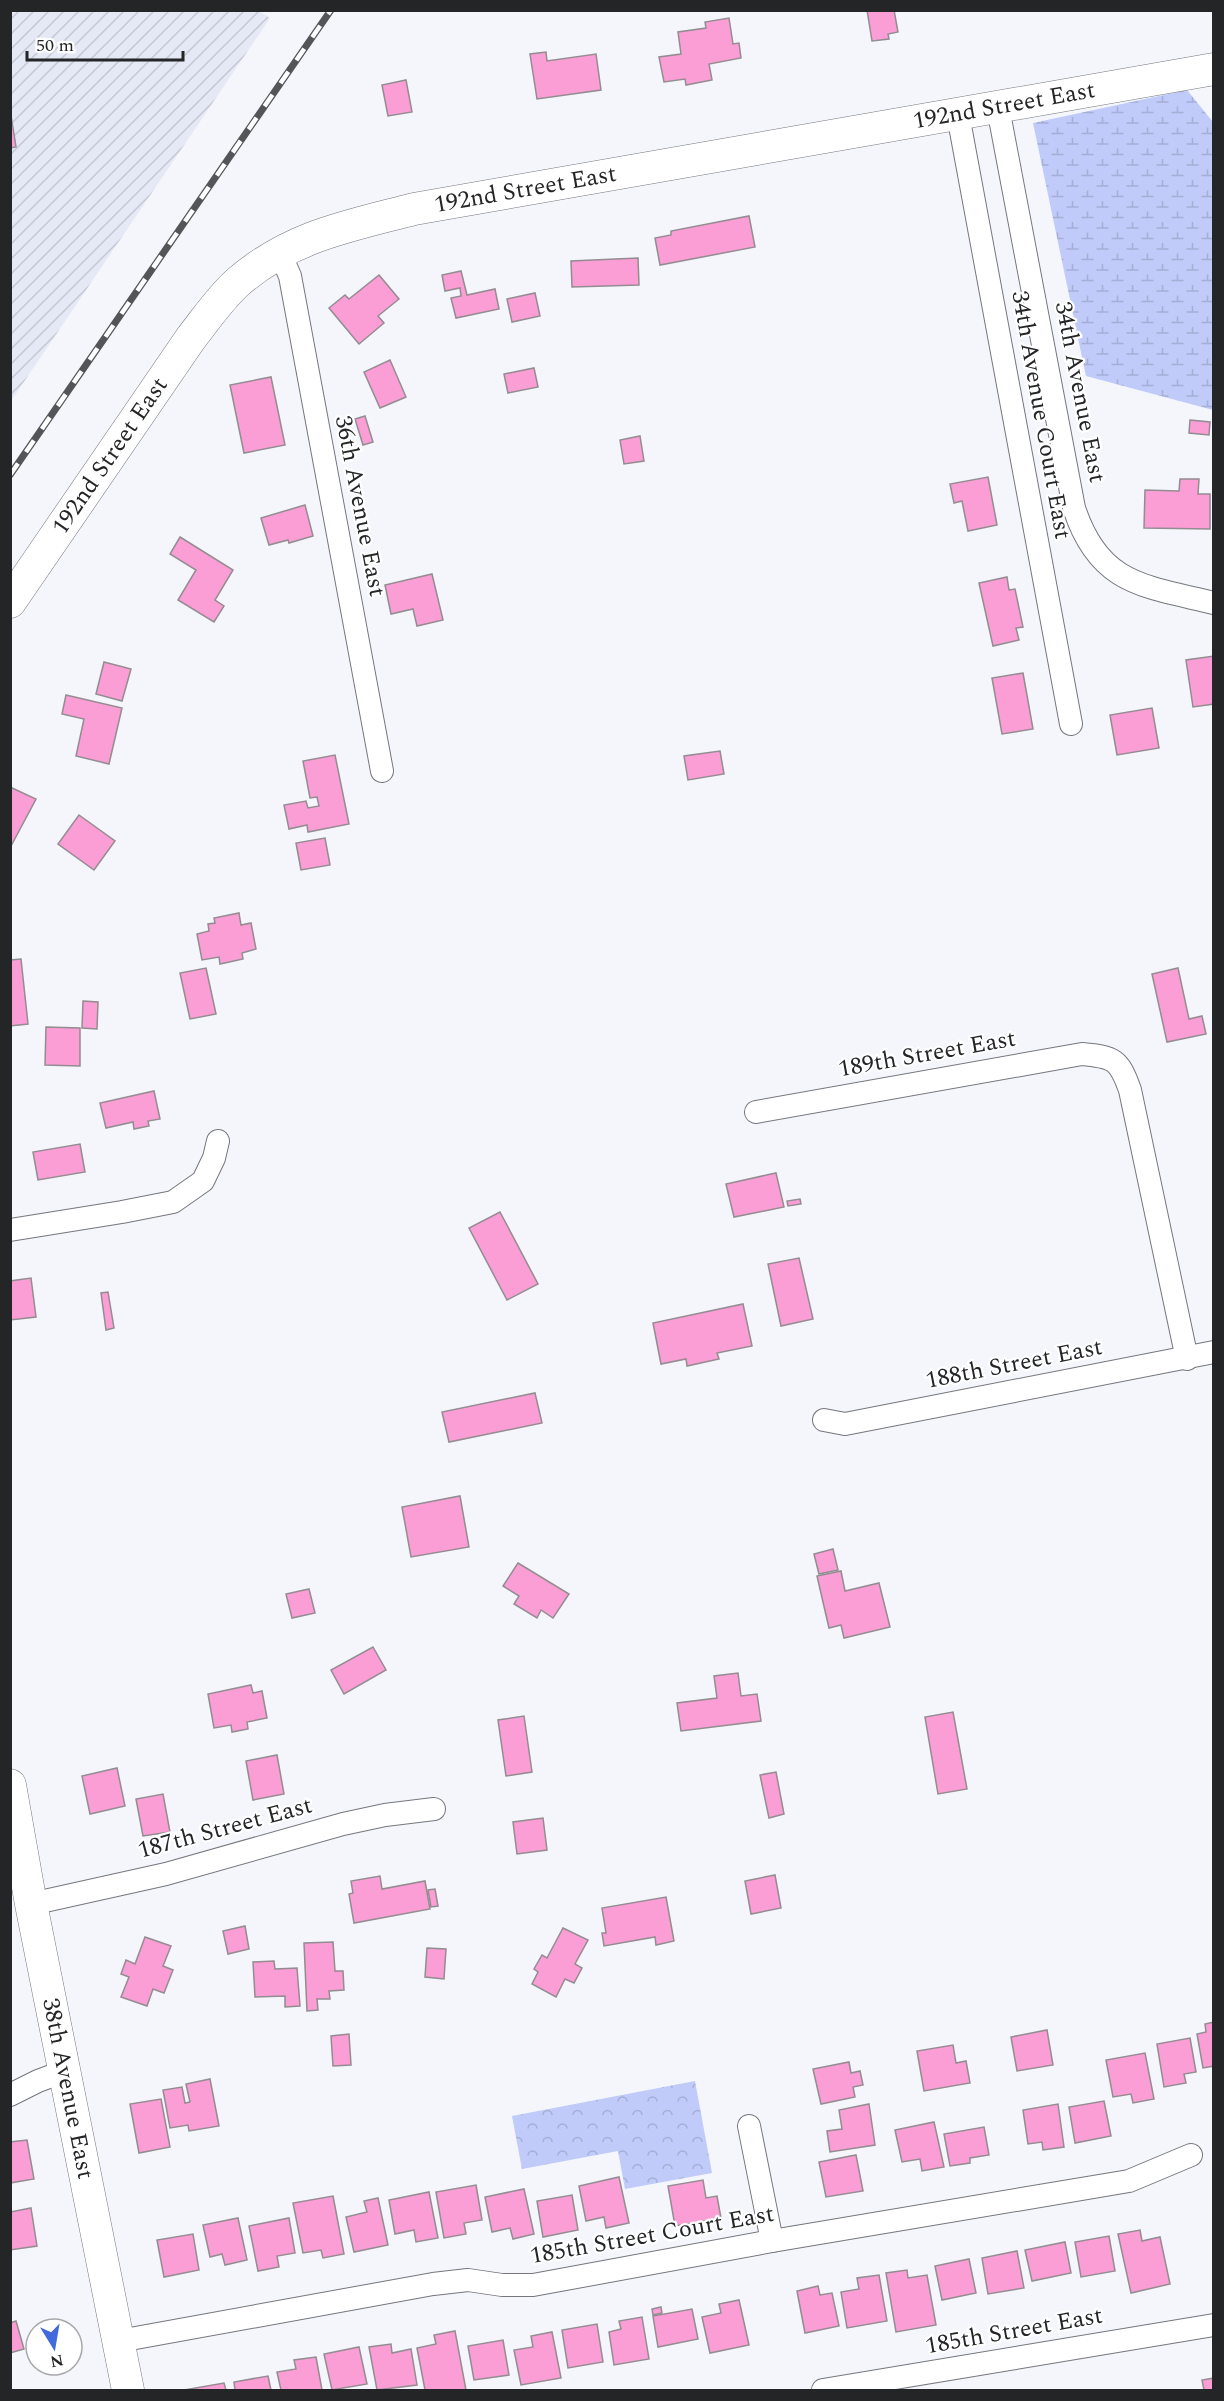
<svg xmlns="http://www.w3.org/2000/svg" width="1224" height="2401" font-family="Spectral,serif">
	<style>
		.industrial { fill: url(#industrial-furrows) }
		.wetland { fill: url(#wetland-marsh) }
		.park { fill: url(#park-crowns) }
		.building { fill: #fb9ed6; stroke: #938c90; stroke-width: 1.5 }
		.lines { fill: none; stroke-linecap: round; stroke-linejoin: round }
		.street-casing { stroke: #75777d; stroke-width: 24 }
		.secondary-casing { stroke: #75777d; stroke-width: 33 }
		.street { stroke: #fff; stroke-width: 22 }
		.secondary { stroke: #fff; stroke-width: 32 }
		.rail-casing { stroke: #545558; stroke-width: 7 }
		.rail { stroke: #fff; stroke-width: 4.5; stroke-dasharray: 14; stroke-linecap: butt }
		.labels { text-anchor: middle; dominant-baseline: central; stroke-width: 4.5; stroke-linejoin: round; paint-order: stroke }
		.street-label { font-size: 24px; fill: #242527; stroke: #fff }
	</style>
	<defs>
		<pattern id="industrial-furrows" width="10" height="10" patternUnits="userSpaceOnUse" patternTransform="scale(1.5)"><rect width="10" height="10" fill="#e5e9f6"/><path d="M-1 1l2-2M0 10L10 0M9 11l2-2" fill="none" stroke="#c4c8d3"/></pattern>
		<pattern id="wetland-marsh" width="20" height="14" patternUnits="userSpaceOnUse" patternTransform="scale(1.5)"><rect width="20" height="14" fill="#c0cbf9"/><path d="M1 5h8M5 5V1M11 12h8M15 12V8" fill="none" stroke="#a5aed5"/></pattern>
		<pattern id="park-crowns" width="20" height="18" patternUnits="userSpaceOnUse" patternTransform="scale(1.5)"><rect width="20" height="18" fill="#c0cbf9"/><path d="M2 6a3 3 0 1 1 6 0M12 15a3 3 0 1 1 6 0" fill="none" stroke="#a5aed5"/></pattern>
	</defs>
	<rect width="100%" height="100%" fill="#f4f6fc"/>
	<polygon class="industrial" points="11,11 259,11 270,18 11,401"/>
	<polygon class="wetland" points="1187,90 1213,122 1213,410 1086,376 1033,123"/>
	<polygon class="park" points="695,2081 712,2173 625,2189 618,2151 522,2169 512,2116"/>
	<g class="building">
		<polygon points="867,10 894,10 898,32 888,34 889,39 872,41"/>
		<polygon points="729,18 733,44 739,43 741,58 709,64 712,80 686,85 685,79 664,82 659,57 681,54 678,32 706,28 705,22"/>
		<polygon points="546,52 547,61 596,54 601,90 537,99 530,54"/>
		<polygon points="406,80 412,112 388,116 382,85"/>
		<polygon points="10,109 16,147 10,148"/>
		<polygon points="749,216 755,247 660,265 655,238 671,235 671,231"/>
		<polygon points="638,258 639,285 572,287 571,261"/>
		<polygon points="461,271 467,295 495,289 499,309 456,318 451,298 461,296 460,288 445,291 442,275"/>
		<polygon points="379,275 399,299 378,316 384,323 359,344 329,308 345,295 349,299"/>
		<polygon points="535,293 540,316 512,322 507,299"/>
		<polygon points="390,360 406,397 380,408 364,372"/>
		<polygon points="534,368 538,387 508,393 504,374"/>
		<polygon points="271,377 285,445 244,453 230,385"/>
		<polygon points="365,416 373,442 363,445 355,419"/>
		<polygon points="1190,420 1210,422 1209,435 1189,433"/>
		<polygon points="640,436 644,461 624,464 620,440"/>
		<polygon points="988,477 997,525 968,531 962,501 954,503 950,484"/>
		<polygon points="1180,479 1199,479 1198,494 1210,494 1210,529 1144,528 1145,490 1179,491"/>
		<polygon points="305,505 313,536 289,543 288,540 269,545 261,518"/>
		<polygon points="180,537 233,570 215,600 224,606 214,622 178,600 196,570 170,554"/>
		<polygon points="432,574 443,620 417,626 413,609 391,614 385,585"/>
		<polygon points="1007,577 1009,590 1015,589 1023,627 1016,628 1019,640 993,646 979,583"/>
		<polygon points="1214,656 1214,704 1193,707 1186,660"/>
		<polygon points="104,662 131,669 122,701 96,694"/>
		<polygon points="1023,673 1033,729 1002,734 992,678"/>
		<polygon points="66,695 122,708 109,764 76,756 84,719 62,714"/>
		<polygon points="1152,708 1159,748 1117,755 1110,715"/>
		<polygon points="720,751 724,774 688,780 684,756"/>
		<polygon points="335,755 349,824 308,832 307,825 289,829 284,805 306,801 308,808 319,806 317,797 310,798 303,761"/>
		<polygon points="10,787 36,799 10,848"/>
		<polygon points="79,815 115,841 94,870 58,844"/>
		<polygon points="325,838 330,865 301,870 296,843"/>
		<polygon points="239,913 241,925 251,923 256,949 242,953 243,959 220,964 219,957 202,960 197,934 209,931 208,924 215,923 214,918"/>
		<polygon points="21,959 28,1024 10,1026 10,960"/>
		<polygon points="206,968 216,1014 190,1019 180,973"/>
		<polygon points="1178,968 1189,1019 1202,1016 1206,1034 1167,1042 1152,974"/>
		<polygon points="83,1001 98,1002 97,1029 82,1028"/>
		<polygon points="46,1027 80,1028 80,1066 45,1065"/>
		<polygon points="154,1091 160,1119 148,1121 149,1126 134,1129 133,1122 106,1128 100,1103"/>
		<polygon points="80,1144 85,1172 38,1180 33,1152"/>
		<polygon points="776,1173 784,1207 734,1217 726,1184"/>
		<polygon points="800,1199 801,1204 788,1206 787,1201"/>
		<polygon points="500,1212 538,1284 507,1300 469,1228"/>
		<polygon points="799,1258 813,1319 781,1326 768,1264"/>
		<polygon points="31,1278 36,1317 10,1320 10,1281"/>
		<polygon points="108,1292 114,1328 106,1330 101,1293"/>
		<polygon points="743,1304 752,1346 717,1353 719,1359 687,1366 686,1359 661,1364 653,1323"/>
		<polygon points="535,1393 542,1423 449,1442 442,1412"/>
		<polygon points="460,1496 469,1547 411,1557 402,1507"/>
		<polygon points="833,1549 838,1570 819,1574 814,1554"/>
		<polygon points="518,1563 569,1594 553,1618 541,1610 537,1618 514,1604 519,1596 503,1586"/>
		<polygon points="841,1571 845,1591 879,1583 890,1627 844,1638 841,1625 829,1628 817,1576"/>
		<polygon points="309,1589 315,1613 292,1618 286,1594"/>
		<polygon points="373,1647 386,1670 344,1694 331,1670"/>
		<polygon points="738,1673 741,1696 757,1694 761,1721 681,1731 677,1703 717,1698 714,1676"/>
		<polygon points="251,1685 253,1693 262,1691 267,1718 247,1722 248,1729 232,1732 231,1725 214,1728 208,1694"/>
		<polygon points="953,1712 967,1789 938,1794 925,1717"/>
		<polygon points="524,1716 532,1772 506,1776 498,1720"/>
		<polygon points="277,1755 284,1794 253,1800 246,1761"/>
		<polygon points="117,1768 125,1806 90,1814 82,1776"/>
		<polygon points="776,1772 784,1814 769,1818 760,1775"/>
		<polygon points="163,1794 170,1832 143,1836 136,1799"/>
		<polygon points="543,1818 547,1850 517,1854 513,1822"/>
		<polygon points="775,1875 781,1908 751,1914 745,1881"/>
		<polygon points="380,1876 382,1889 425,1881 430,1909 354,1923 349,1894 353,1893 351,1881"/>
		<polygon points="435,1889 438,1906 431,1907 428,1890"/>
		<polygon points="666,1897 674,1941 656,1945 655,1937 604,1946 602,1933 606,1933 602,1908"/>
		<polygon points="245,1926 249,1949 228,1954 223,1931"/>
		<polygon points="563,1928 588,1940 575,1964 582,1968 574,1983 565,1979 556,1997 532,1984 538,1972 534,1969 542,1955 547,1958"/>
		<polygon points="145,1937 171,1946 163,1966 173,1970 164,1993 153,1989 147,2006 121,1997 129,1977 121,1974 126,1960 135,1964"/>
		<polygon points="333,1942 335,1971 343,1971 344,1990 329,1991 330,1999 317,1999 318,2010 307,2011 304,1943"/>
		<polygon points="427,1948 446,1949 444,1979 425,1977"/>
		<polygon points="274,1961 275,1969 297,1968 300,2006 285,2007 285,1996 255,1997 253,1962"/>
		<polygon points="1214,2022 1214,2066 1203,2068 1197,2034 1206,2032 1205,2024"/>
		<polygon points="1047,2030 1053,2065 1017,2071 1011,2037"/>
		<polygon points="349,2034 351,2065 333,2066 331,2036"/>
		<polygon points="1190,2038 1196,2072 1184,2074 1186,2083 1164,2087 1157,2044"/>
		<polygon points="953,2045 956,2063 966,2061 970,2083 924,2091 917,2051"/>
		<polygon points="1145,2053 1154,2099 1133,2103 1131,2094 1113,2097 1106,2060"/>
		<polygon points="849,2062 851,2073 860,2071 863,2085 853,2087 855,2097 821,2104 813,2069"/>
		<polygon points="210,2079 219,2126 189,2131 188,2125 170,2128 163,2090 182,2087 185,2103 190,2102 186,2084"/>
		<polygon points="161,2099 170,2147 139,2153 130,2104"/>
		<polygon points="1104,2101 1111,2136 1075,2143 1069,2107"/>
		<polygon points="869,2104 875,2145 830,2152 827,2131 842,2129 839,2110"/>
		<polygon points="1058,2104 1064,2147 1043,2150 1042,2142 1028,2144 1023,2110"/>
		<polygon points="934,2122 944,2167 922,2171 920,2159 902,2162 895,2130"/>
		<polygon points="984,2127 989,2155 970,2158 970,2163 950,2166 944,2134"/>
		<polygon points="27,2140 34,2179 10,2183 10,2142"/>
		<polygon points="856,2155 863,2191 826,2197 819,2162"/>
		<polygon points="619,2177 629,2223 606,2228 604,2217 586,2221 579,2186"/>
		<polygon points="703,2180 706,2198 717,2196 721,2218 675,2226 668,2186"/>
		<polygon points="476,2185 482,2220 464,2223 466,2234 444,2238 436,2192"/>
		<polygon points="524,2189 534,2234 513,2239 510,2228 492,2232 485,2197"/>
		<polygon points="429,2192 438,2238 416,2242 414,2230 395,2234 389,2200"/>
		<polygon points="572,2195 578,2230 543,2237 537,2201"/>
		<polygon points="333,2196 344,2254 323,2258 321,2250 303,2253 293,2203"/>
		<polygon points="378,2198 388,2245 354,2252 346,2217 367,2212 364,2201"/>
		<polygon points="31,2208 37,2246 10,2250 10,2212"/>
		<polygon points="238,2218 247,2260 225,2265 222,2254 210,2257 203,2225"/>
		<polygon points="289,2218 295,2253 277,2256 279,2267 258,2271 249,2226"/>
		<polygon points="1140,2230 1142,2241 1160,2237 1170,2284 1131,2293 1118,2234"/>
		<polygon points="193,2234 199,2270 164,2277 157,2240"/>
		<polygon points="1109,2236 1115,2271 1081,2277 1075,2242"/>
		<polygon points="1065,2242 1071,2273 1032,2281 1025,2250"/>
		<polygon points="1017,2251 1024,2288 988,2294 982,2258"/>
		<polygon points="969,2259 976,2293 942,2300 935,2266"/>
		<polygon points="907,2270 908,2278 927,2275 936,2325 896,2332 886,2273"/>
		<polygon points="879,2275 887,2321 847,2328 841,2292 859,2289 857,2278"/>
		<polygon points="818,2286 820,2295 832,2293 839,2326 805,2333 797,2291"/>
		<polygon points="739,2300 749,2345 710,2353 702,2317 721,2313 719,2304"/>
		<polygon points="661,2307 662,2313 653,2315 652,2309"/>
		<polygon points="692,2309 698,2339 658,2347 653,2316"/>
		<polygon points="642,2317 649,2359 614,2365 609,2332 621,2329 619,2321"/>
		<polygon points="16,2321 24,2349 10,2353 10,2323"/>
		<polygon points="597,2324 603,2362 568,2368 562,2330"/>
		<polygon points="455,2331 466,2390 425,2390 417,2348 436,2344 434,2335"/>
		<polygon points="552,2332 561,2378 521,2385 514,2350 533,2347 531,2336"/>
		<polygon points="503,2340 509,2375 474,2380 468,2346"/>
		<polygon points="391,2344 392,2353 411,2349 417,2385 377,2390 369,2347"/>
		<polygon points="359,2347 367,2384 332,2390 324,2354"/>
		<polygon points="316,2357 322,2390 281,2390 277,2372 296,2369 294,2360"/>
		<polygon points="268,2376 271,2390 235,2390 234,2382"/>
		<polygon points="1214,2378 1214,2390 1204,2390 1202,2380"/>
		<polygon points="224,2383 226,2390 184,2390"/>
	</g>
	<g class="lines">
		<defs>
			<g id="street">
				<path d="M998,108L1074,508C1099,585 1144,586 1214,603"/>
				<polyline points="958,115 1071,724"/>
				<polyline points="279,251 290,276 382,771"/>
				<path d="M756,1112L1082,1054C1114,1057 1119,1059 1130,1090L1187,1359"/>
				<polyline points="10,1230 122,1212 173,1202 203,1181 214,1158 218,1141"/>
				<polyline points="824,1420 845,1424 1214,1352"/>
				<polyline points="31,1904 166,1874 343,1824 385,1815 434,1809"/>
				<polyline points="10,2095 38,2081 65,2071"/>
				<polyline points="749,2126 772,2241"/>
				<polyline points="119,2341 433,2284 468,2280 502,2285 533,2285 772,2241 1129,2181 1191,2155"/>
				<polyline points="823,2390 1214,2325"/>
			</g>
			<g id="secondary">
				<path id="s1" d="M10,602L191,338C206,319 220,298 238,282C291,236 349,226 414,209L1214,69"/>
				<path id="s2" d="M10,1785L31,1904L128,2390"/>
			</g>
		</defs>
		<use href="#street" class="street-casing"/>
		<use href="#secondary" class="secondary-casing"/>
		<use href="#street" class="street"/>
		<use href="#secondary" class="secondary"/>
		<defs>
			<polyline id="rail" points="10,475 331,10"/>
		</defs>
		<use href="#rail" class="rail-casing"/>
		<use href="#rail" class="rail"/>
	</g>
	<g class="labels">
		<g class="street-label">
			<text stroke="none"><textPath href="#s1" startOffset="1185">192nd Street East</textPath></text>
			<text stroke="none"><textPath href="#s1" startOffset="699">192nd Street East</textPath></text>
			<text transform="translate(1080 392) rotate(79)">34th Avenue East</text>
			<text transform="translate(1041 415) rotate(80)">34th Avenue Court East</text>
			<text stroke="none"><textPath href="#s1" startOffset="177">192nd Street East</textPath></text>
			<text transform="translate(360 506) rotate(79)">36th Avenue East</text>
			<text transform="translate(927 1054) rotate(-10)">189th Street East</text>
			<text transform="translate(1014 1364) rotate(-11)">188th Street East</text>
			<text transform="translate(225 1828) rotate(-15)">187th Street East</text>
			<text stroke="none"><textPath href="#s2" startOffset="309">38th Avenue East</textPath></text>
			<text transform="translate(652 2235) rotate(-10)">185th Street Court East</text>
			<text transform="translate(1014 2331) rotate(-10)">185th Street East</text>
		</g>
	</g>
	<rect width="1224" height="2401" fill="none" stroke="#242527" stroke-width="24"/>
	<g transform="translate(54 2347) rotate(169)"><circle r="28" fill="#ffffff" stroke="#a7a8a9" stroke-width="1.5"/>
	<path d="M0-4.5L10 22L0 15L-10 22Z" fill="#416bdd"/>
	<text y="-9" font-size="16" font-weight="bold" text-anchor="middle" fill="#242527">N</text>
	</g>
	<path d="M27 51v9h156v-9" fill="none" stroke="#242527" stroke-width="3"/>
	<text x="36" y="51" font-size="18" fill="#242527" stroke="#ffffff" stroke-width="4.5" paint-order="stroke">50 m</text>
</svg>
